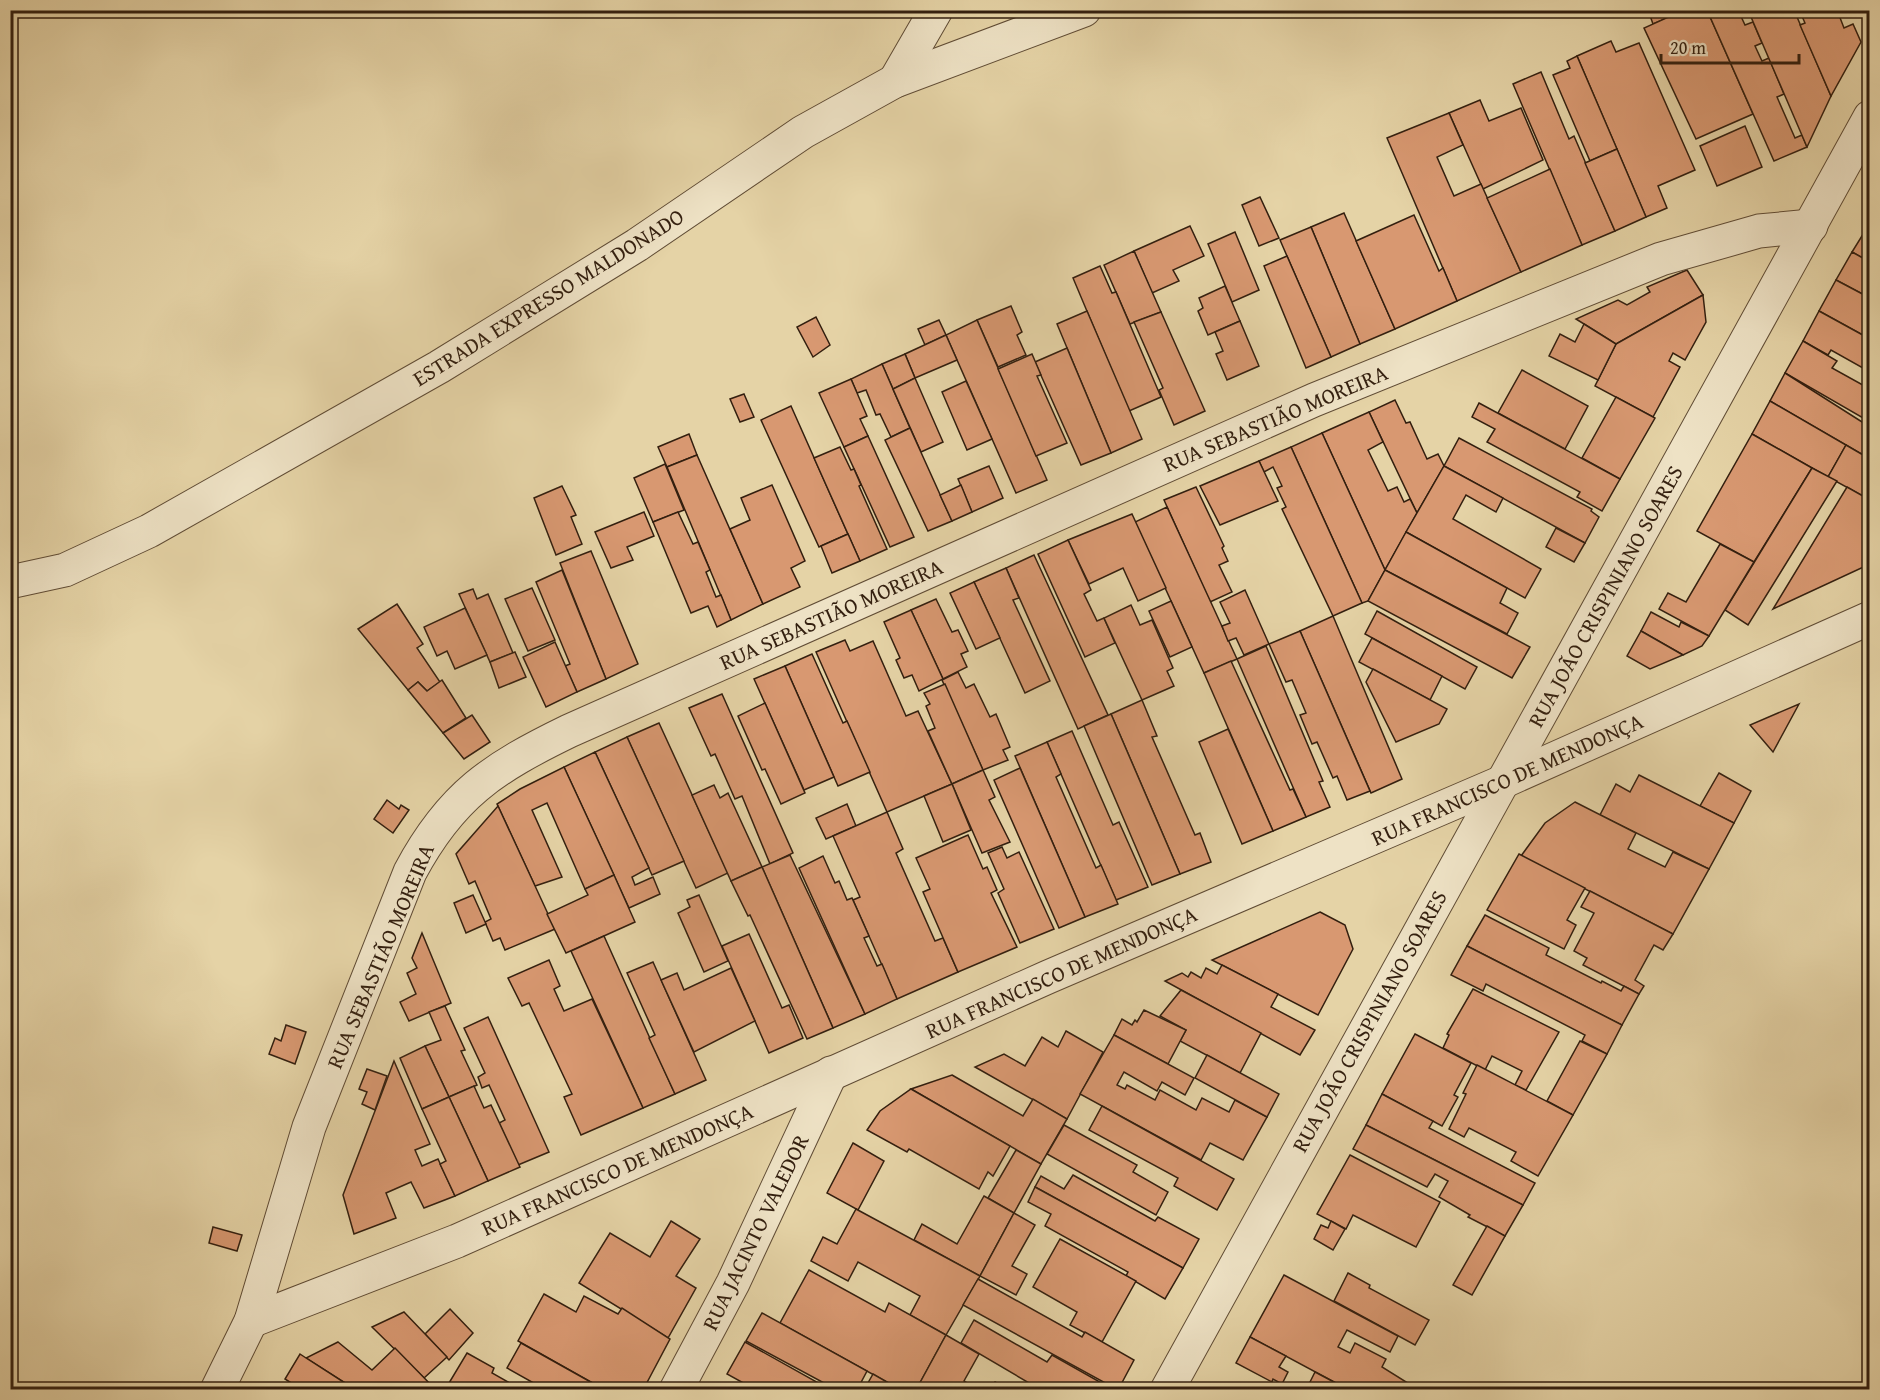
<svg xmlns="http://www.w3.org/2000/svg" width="1880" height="1400" font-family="'Gentium Book Plus',serif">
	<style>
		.building { fill: #d89871; stroke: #331f0f; stroke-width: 1.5 }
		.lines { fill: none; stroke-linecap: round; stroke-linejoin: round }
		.minor-casing { stroke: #604c35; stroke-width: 35 }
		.minor { stroke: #eee2c5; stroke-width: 33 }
		.labels { text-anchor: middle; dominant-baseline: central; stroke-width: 6; stroke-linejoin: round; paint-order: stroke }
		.street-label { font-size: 22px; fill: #331f0f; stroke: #eee2c5 }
	</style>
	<rect width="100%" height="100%" fill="#e5d3a6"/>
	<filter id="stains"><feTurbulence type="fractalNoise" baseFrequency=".00333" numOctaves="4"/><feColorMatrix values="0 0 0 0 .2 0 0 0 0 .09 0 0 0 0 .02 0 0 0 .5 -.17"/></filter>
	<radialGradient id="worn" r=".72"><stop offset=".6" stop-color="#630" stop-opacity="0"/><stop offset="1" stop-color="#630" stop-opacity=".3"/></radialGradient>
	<g class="building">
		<polygon points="1648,10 1680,10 1681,12 1653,24"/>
		<polygon points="1684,10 1707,10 1753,114 1696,139 1644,28"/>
		<polygon points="1707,10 1742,10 1739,12 1745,25 1753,22 1762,43 1755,46 1762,61 1769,58 1784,94 1777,97 1795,138 1802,135 1807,147 1774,161"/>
		<polygon points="1748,10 1794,10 1831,96 1807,147"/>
		<polygon points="1810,10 1837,10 1844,28 1853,24 1861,42 1831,96 1800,25 1805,23 1801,14"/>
		<polygon points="1611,41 1616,52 1639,43 1695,170 1658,186 1667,208 1646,217 1577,56"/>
		<polygon points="1577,56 1617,149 1590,161 1553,75 1570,68 1567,61"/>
		<polygon points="1541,72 1569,139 1574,136 1615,231 1582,245 1513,84"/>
		<polygon points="1480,100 1489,121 1521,108 1543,160 1483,189 1449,113"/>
		<polygon points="1449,113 1463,145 1437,157 1454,196 1481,184 1521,272 1457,301 1387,138"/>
		<polygon points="1745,126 1762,167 1717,186 1700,146"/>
		<polygon points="1617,149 1646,217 1615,231 1585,163"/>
		<polygon points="1550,169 1582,245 1521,272 1487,198"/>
		<polygon points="1260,197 1279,238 1259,246 1242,205"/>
		<polygon points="1344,213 1395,329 1360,344 1311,227"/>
		<polygon points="1414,215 1439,271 1443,268 1457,301 1395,329 1356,241"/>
		<polygon points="1870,223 1870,262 1852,252"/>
		<polygon points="1190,226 1204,256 1173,270 1179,281 1152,293 1134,251"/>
		<polygon points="1311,227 1360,344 1331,357 1280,240"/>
		<polygon points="1235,232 1259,290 1232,302 1208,244"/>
		<polygon points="1134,251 1161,312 1130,324 1104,265"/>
		<polygon points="1852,252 1870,262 1870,298 1836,280"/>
		<polygon points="1287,256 1331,357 1306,368 1264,266"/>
		<polygon points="1100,266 1112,293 1116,292 1161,397 1129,411 1073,278"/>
		<polygon points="1687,270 1703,295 1616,344 1576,319 1618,300 1627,305 1650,292 1647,287"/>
		<polygon points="1836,280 1870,298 1870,339 1819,311"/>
		<polygon points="1225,286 1240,321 1208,335 1198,311 1203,308 1199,298"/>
		<polygon points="1703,295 1706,322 1685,360 1673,353 1669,361 1680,367 1653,417 1595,386 1616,344"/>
		<polygon points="1011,306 1022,332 1017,335 1026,355 998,367 977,320"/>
		<polygon points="1087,311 1142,439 1111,453 1057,324"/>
		<polygon points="1819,311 1870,339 1870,372 1831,350 1828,355 1803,341"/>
		<polygon points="1161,312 1205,411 1174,425 1159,390 1163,388 1134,322"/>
		<polygon points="816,317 830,345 813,357 797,327"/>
		<polygon points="939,320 946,335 925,345 918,329"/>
		<polygon points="977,320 1047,480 1016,493 946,335"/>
		<polygon points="1240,321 1259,366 1227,380 1216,354 1223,351 1215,332"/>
		<polygon points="1584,324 1616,344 1598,380 1549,356 1560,334 1575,342"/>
		<polygon points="946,335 957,360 915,378 905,354"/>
		<polygon points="1803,341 1837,361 1832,368 1870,389 1870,422 1785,373"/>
		<polygon points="1067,348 1111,453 1081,465 1035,362"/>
		<polygon points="905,354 915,378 893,389 882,364"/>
		<polygon points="1032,354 1041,375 1037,376 1067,443 1036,456 998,369"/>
		<polygon points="882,364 910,428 891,437 880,414 876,415 866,390 857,393 851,379"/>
		<polygon points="1522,370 1588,406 1565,449 1498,413"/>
		<polygon points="1785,373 1870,427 1870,459 1770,401"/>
		<polygon points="915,378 943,442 921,452 893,389"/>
		<polygon points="851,379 867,416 860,419 868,436 844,447 819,393"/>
		<polygon points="966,381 992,439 967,450 942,392"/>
		<polygon points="744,394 754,417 740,422 730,399"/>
		<polygon points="1616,397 1655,418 1620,479 1582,458"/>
		<polygon points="1395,400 1406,423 1410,422 1427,459 1438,454 1444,466 1417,513 1369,412"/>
		<polygon points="1770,401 1846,445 1828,477 1752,434"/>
		<polygon points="1479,403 1620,479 1602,511 1577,497 1580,492 1487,442 1495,429 1472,417"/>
		<polygon points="791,406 848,534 819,547 761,420"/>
		<polygon points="1369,412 1383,442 1368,450 1388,491 1397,487 1404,502 1410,499 1417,513 1385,570 1322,433"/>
		<polygon points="910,428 952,521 928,531 885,440"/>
		<polygon points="1322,433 1385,570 1368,601 1362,603 1291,447"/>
		<polygon points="689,434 697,455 667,467 658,447"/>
		<polygon points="1752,434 1812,468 1754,562 1697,531"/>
		<polygon points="868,436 914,537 890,547 844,447"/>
		<polygon points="1459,438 1592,509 1591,511 1599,517 1585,543 1444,466"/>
		<polygon points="1846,445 1870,459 1870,500 1828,477"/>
		<polygon points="840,447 851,470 854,469 861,485 859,486 887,549 860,561 814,458"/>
		<polygon points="1291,447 1362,603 1333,616 1282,509 1286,507 1277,488 1282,486 1273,467 1264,472 1259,461"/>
		<polygon points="697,455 763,604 731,620 667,467"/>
		<polygon points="1259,461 1278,501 1220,525 1200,486"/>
		<polygon points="665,464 684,510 653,522 634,478"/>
		<polygon points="989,466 1003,498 972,512 958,479"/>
		<polygon points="1444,466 1503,498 1496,512 1466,495 1453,519 1541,569 1525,598 1406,532"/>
		<polygon points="1812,468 1837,481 1748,625 1725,610"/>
		<polygon points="772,485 805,561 791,568 800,587 763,604 730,529 750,520 741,498"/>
		<polygon points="961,485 972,512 952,521 940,495"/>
		<polygon points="562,486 576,515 571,517 582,544 556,555 534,498"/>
		<polygon points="1196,487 1224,546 1222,548 1228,561 1219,565 1232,592 1210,602 1164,500"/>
		<polygon points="1847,487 1870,500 1870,564 1773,609"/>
		<polygon points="1167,507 1237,659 1204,673 1135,522"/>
		<polygon points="644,512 654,536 627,547 633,560 611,568 595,532"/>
		<polygon points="678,512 693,544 698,542 710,570 706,572 716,597 721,595 731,620 717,627 708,606 691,613 653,522"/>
		<polygon points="1132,514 1166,588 1138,601 1123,568 1089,584 1068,540"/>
		<polygon points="1556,528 1585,543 1574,562 1546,547"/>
		<polygon points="1406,532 1507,588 1500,603 1518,613 1507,634 1385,570"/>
		<polygon points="848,534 860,561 832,573 821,546"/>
		<polygon points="1068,540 1091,590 1084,594 1097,621 1104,618 1115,643 1085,657 1038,554"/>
		<polygon points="1720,544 1754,562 1709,636 1659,609 1668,593 1686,602"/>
		<polygon points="591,551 638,664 606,679 560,563"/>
		<polygon points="1034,555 1108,715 1078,729 1006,568"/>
		<polygon points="1006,568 1019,598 1013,600 1050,681 1025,693 974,582"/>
		<polygon points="562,570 606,679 577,692 565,666 570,664 536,582"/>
		<polygon points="1385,570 1530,647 1512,678 1368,601"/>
		<polygon points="974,582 1000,638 976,649 950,593"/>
		<polygon points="532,588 555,640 528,651 505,599"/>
		<polygon points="473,589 477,599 488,594 513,653 490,662 459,594"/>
		<polygon points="1245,590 1269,644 1244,655 1236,638 1228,641 1222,626 1230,623 1220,602"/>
		<polygon points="936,599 952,632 958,630 968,651 961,654 967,667 943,679 911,610"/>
		<polygon points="1171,601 1192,647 1170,657 1149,611"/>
		<polygon points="397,604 423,644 417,648 440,682 427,691 418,682 408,690 358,629"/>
		<polygon points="1131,605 1140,625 1152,620 1173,668 1167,671 1174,686 1142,700 1104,618"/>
		<polygon points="465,608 487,655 455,669 447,651 437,656 424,627"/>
		<polygon points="911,610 943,679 919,691 912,675 904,678 896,660 900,658 884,622"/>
		<polygon points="1377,611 1477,667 1465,689 1365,634"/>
		<polygon points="1651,612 1679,627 1681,622 1709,636 1702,646 1683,655 1641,631"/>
		<polygon points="1333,616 1402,779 1371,793 1300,631"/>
		<polygon points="1300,631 1370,791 1347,800 1337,776 1333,778 1317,742 1312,744 1300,715 1306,713 1292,680 1286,682 1269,644"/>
		<polygon points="1641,631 1683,655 1650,669 1627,656"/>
		<polygon points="1372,638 1442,676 1430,700 1359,662"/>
		<polygon points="845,640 850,651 873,641 906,716 918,711 952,784 887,812 816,652"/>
		<polygon points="555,642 577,692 546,707 523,657"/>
		<polygon points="1266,646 1323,781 1319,782 1330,807 1306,817 1237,659"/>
		<polygon points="515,652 526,677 499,688 490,662"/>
		<polygon points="812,654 843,723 847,721 870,772 838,786 785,666"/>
		<polygon points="1231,661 1290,790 1293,789 1306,817 1273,831 1204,673"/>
		<polygon points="785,666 834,777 804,790 754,679"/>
		<polygon points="1373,669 1447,709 1439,724 1396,742 1366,682"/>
		<polygon points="958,672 966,688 974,684 990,717 996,714 1010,747 1003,750 1008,760 983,770 942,680"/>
		<polygon points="442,680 466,718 443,733 408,690 418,682 427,691"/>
		<polygon points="945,684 983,770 952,784 928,731 935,728 926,706 930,704 924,693"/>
		<polygon points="722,694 793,853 770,864 742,796 735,799 715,754 711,756 689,708"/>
		<polygon points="1142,700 1157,736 1152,737 1195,835 1200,833 1211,862 1180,874 1111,714"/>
		<polygon points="765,703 805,793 781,804 765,769 762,770 738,716"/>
		<polygon points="1799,704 1773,752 1750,725"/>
		<polygon points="1111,714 1180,874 1152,885 1084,726"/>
		<polygon points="472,715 490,742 464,759 443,733"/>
		<polygon points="659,723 728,873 696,888 627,737"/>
		<polygon points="1228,729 1273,831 1242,844 1199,742"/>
		<polygon points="1072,731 1113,825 1119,822 1148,887 1116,900 1047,742"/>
		<polygon points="627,737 684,861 652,875 595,752"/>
		<polygon points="1047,742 1061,774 1056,777 1096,868 1101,865 1118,904 1085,917 1015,756"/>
		<polygon points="595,752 649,868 632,877 635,885 653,877 660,894 629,908 564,767"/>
		<polygon points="564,767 614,875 585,889 547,803 532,810 562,877 535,886 497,804 520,789"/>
		<polygon points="1020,768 1085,917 1059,928 994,780"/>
		<polygon points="983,770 995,797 989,800 1010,842 982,853 952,784"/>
		<polygon points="1719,773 1751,791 1734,823 1700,806"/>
		<polygon points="1639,775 1734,823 1709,869 1600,815 1616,784 1630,792"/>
		<polygon points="952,784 971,830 943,842 924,796"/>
		<polygon points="714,785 720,798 728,793 762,867 731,881 692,795"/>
		<polygon points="387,800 399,809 401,805 409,810 393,833 374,819"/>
		<polygon points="1575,802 1636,833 1628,849 1665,867 1673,852 1709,869 1673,934 1521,856 1545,823"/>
		<polygon points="847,804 856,826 826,839 816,818"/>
		<polygon points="498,806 555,929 505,950 500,938 493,941 485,922 491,919 475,881 469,884 456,854"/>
		<polygon points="887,812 903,849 896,853 935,941 943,938 958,972 897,999 853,900 860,897 833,836"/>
		<polygon points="968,835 983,869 987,867 997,890 991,893 1017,947 958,972 923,892 930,889 916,858"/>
		<polygon points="1002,847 1007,858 1019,852 1054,929 1020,943 998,893 1004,889 988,853"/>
		<polygon points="1519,854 1585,888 1567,920 1576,925 1564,949 1487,910"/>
		<polygon points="790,855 865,1014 833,1028 762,867"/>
		<polygon points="823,856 835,883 839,881 847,900 852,898 869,936 864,938 877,966 882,964 897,999 865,1014 799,868"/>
		<polygon points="762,867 833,1028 807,1039 750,915 748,916 731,881"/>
		<polygon points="614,875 635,922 566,953 547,914 588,895 585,889"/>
		<polygon points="1590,891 1673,934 1663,950 1654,945 1635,980 1644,986 1639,994 1583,965 1587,958 1574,951 1594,913 1581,907"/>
		<polygon points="473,895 486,924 466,933 454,903"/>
		<polygon points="699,895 728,961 704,972 678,913 690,907 687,900"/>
		<polygon points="1320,912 1345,925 1353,949 1318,1015 1212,960"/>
		<polygon points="1485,915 1549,948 1546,955 1601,983 1602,981 1621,991 1624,986 1639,994 1622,1025 1467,946"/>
		<polygon points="422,933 451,1003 409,1021 400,1002 416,994 407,973 417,968 412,958"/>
		<polygon points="749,934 782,1008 789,1005 803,1038 769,1053 722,946"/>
		<polygon points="604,936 675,1094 643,1108 571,951"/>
		<polygon points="1467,946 1622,1025 1607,1054 1582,1041 1585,1035 1486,984 1483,991 1451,975"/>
		<polygon points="549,960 560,986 554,989 564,1011 592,999 643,1108 581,1135 564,1097 572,1094 529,1003 522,1006 508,978"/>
		<polygon points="653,962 706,1080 675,1094 649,1038 655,1035 627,973"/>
		<polygon points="1222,965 1278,994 1271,1007 1315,1030 1300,1055 1165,981 1182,973 1188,977 1191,972 1201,978 1206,968 1217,974"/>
		<polygon points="731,968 755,1021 694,1052 661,980 677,973 684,990"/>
		<polygon points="1473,989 1559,1032 1526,1090 1515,1085 1522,1071 1492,1056 1485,1070 1443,1048 1449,1035 1447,1034"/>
		<polygon points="1181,990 1261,1033 1240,1073 1180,1041 1186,1030 1160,1016"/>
		<polygon points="445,1006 465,1050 461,1051 477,1085 449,1097 425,1046 441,1040 429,1012"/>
		<polygon points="1144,1010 1186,1030 1168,1064 1114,1035 1122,1019 1132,1025 1135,1020 1137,1022"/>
		<polygon points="488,1017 549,1152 518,1165 499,1123 505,1120 489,1085 482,1088 478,1077 485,1073 464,1028"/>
		<polygon points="286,1025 306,1032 295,1064 269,1054 275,1038 281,1041"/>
		<polygon points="1066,1031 1103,1052 1067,1119 975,1067 1004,1054 1025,1066 1042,1037 1058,1047"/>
		<polygon points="1415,1034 1471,1063 1454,1095 1458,1097 1442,1126 1382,1094"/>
		<polygon points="1114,1035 1194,1078 1185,1095 1162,1082 1157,1091 1124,1072 1117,1085 1125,1089 1127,1085 1155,1100 1160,1090 1196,1110 1202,1098 1229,1112 1235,1100 1267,1117 1243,1160 1210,1143 1201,1160 1080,1094"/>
		<polygon points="1580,1041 1607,1054 1573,1115 1547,1101"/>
		<polygon points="425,1046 449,1097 422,1109 400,1058"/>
		<polygon points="1207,1055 1279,1094 1267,1117 1195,1078"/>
		<polygon points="394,1061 430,1144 415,1150 422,1166 438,1159 455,1196 424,1208 411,1182 386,1193 396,1218 354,1234 343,1195"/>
		<polygon points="1477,1065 1573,1115 1538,1176 1511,1161 1516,1152 1469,1128 1464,1137 1449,1129 1466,1094 1463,1093"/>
		<polygon points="367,1069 387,1076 375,1110 362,1104 367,1092 359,1089"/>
		<polygon points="952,1075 1023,1116 1033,1099 1067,1119 1041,1164 911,1089"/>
		<polygon points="474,1086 484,1108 491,1105 520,1167 488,1181 449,1097"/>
		<polygon points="911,1089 1010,1146 993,1176 988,1172 979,1189 909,1149 907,1152 867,1130 880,1111"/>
		<polygon points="1382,1094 1433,1121 1429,1128 1535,1183 1523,1205 1366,1125"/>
		<polygon points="449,1097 488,1181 455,1196 440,1164 446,1161 422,1109"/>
		<polygon points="1102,1106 1234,1179 1217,1210 1174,1186 1178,1178 1089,1130"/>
		<polygon points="1064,1125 1137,1165 1133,1172 1168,1192 1156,1215 1047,1154"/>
		<polygon points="1366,1125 1523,1205 1505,1236 1468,1217 1470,1215 1439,1197 1448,1181 1435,1174 1427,1187 1353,1149"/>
		<polygon points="853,1143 884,1161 858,1210 827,1193"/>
		<polygon points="1016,1150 1041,1164 1014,1213 988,1198"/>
		<polygon points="1350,1155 1440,1202 1416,1247 1353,1215 1346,1229 1317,1214"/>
		<polygon points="1073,1175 1155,1221 1158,1217 1199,1239 1183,1268 1035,1187 1041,1176 1064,1189"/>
		<polygon points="1035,1187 1183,1268 1165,1299 1126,1276 1128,1272 1045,1226 1051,1214 1028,1202"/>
		<polygon points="984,1196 1014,1213 980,1276 914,1240 922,1224 957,1244"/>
		<polygon points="856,1209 980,1276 946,1335 910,1315 920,1296 858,1262 848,1281 811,1261 823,1237 837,1244"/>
		<polygon points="1014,1213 1035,1225 1012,1266 1027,1274 1016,1295 980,1276"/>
		<polygon points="671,1221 700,1239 676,1276 696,1288 668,1338 579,1283 610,1233 650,1257"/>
		<polygon points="1331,1221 1345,1229 1333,1250 1314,1239 1321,1225 1328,1228"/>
		<polygon points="1487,1226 1505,1236 1472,1295 1453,1285"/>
		<polygon points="213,1227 242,1235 237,1251 209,1243"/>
		<polygon points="1060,1239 1136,1281 1102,1342 1070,1325 1077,1312 1033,1287"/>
		<polygon points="809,1270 885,1312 889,1303 946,1335 916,1390 901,1390 780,1323"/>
		<polygon points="1348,1273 1370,1285 1369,1288 1429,1320 1415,1345 1334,1301"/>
		<polygon points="1284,1275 1398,1336 1390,1352 1347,1330 1338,1347 1350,1353 1355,1343 1386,1359 1382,1367 1419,1390 1349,1390 1250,1337"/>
		<polygon points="978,1279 1082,1337 1085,1332 1134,1360 1118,1390 963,1305"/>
		<polygon points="544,1294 576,1312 584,1296 618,1314 622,1308 670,1339 643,1390 605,1390 518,1341"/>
		<polygon points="450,1309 473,1333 449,1360 425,1334"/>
		<polygon points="404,1312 447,1357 424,1378 372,1327"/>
		<polygon points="762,1313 867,1371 857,1390 837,1390 746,1341"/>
		<polygon points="974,1320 1047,1362 1052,1355 1114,1390 1041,1390 961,1343"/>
		<polygon points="946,1335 979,1354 964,1381 978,1390 916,1390"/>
		<polygon points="1250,1337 1286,1356 1279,1367 1288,1372 1282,1384 1273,1379 1272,1382 1236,1363"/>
		<polygon points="338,1342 372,1370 395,1348 436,1390 356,1390 306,1358"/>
		<polygon points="745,1342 831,1390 756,1390 727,1374"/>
		<polygon points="521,1343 605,1390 546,1390 507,1368"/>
		<polygon points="467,1353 494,1368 492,1373 522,1390 462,1390 449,1383"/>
		<polygon points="300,1354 306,1358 356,1390 302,1390 285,1379"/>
		<polygon points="1315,1372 1349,1390 1306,1390"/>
		<polygon points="873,1374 901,1390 864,1390"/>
		<polygon points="995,1382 1009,1390 991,1390"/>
	</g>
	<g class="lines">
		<defs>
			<g id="minor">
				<polyline points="895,81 936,10"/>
				<polyline points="10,582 65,570 149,531 439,367 637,245 803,132 895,81 1084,10"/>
				<polyline points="251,1321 457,1241 1048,977 1500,783 1870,618"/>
				<path d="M217,1390L251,1321L309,1127L410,872C451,795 493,768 569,731L1314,400L1661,259L1759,231L1811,226"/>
				<polyline points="676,1390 733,1283 831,1073"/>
				<polyline points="1167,1390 1870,117"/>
			</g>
		</defs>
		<use href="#minor" class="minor-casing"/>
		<use href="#minor" class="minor"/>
	</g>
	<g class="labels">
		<g class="street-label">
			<text transform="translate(548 297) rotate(-32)">ESTRADA EXPRESSO MALDONADO</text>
			<text transform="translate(1275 418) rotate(-23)">RUA SEBASTIÃO MOREIRA</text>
			<text transform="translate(1605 596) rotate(-61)">RUA JOÃO CRISPINIANO SOARES</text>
			<text transform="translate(831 614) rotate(-24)">RUA SEBASTIÃO MOREIRA</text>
			<text transform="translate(1507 779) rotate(-24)">RUA FRANCISCO DE MENDONÇA</text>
			<text transform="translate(380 956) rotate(-67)">RUA SEBASTIÃO MOREIRA</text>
			<text transform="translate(1061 972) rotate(-24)">RUA FRANCISCO DE MENDONÇA</text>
			<text transform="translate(1369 1021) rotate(-61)">RUA JOÃO CRISPINIANO SOARES</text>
			<text transform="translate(617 1169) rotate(-24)">RUA FRANCISCO DE MENDONÇA</text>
			<text transform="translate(755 1232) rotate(-64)">RUA JACINTO VALEDOR</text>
		</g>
	</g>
	<rect width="1880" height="1400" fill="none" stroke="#e5d3a6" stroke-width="36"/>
	<rect x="12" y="12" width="1856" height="1376" fill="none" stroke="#331f0f" stroke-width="3"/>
	<rect x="18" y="18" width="1844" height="1364" fill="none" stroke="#331f0f" stroke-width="1.5"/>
	<path d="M1661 54v9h138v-9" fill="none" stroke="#331f0f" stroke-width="3"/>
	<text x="1670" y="54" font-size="18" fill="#331f0f" stroke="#eee2c5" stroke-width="4.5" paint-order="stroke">20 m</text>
	<rect width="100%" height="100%" filter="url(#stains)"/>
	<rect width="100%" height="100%" fill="url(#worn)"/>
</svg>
